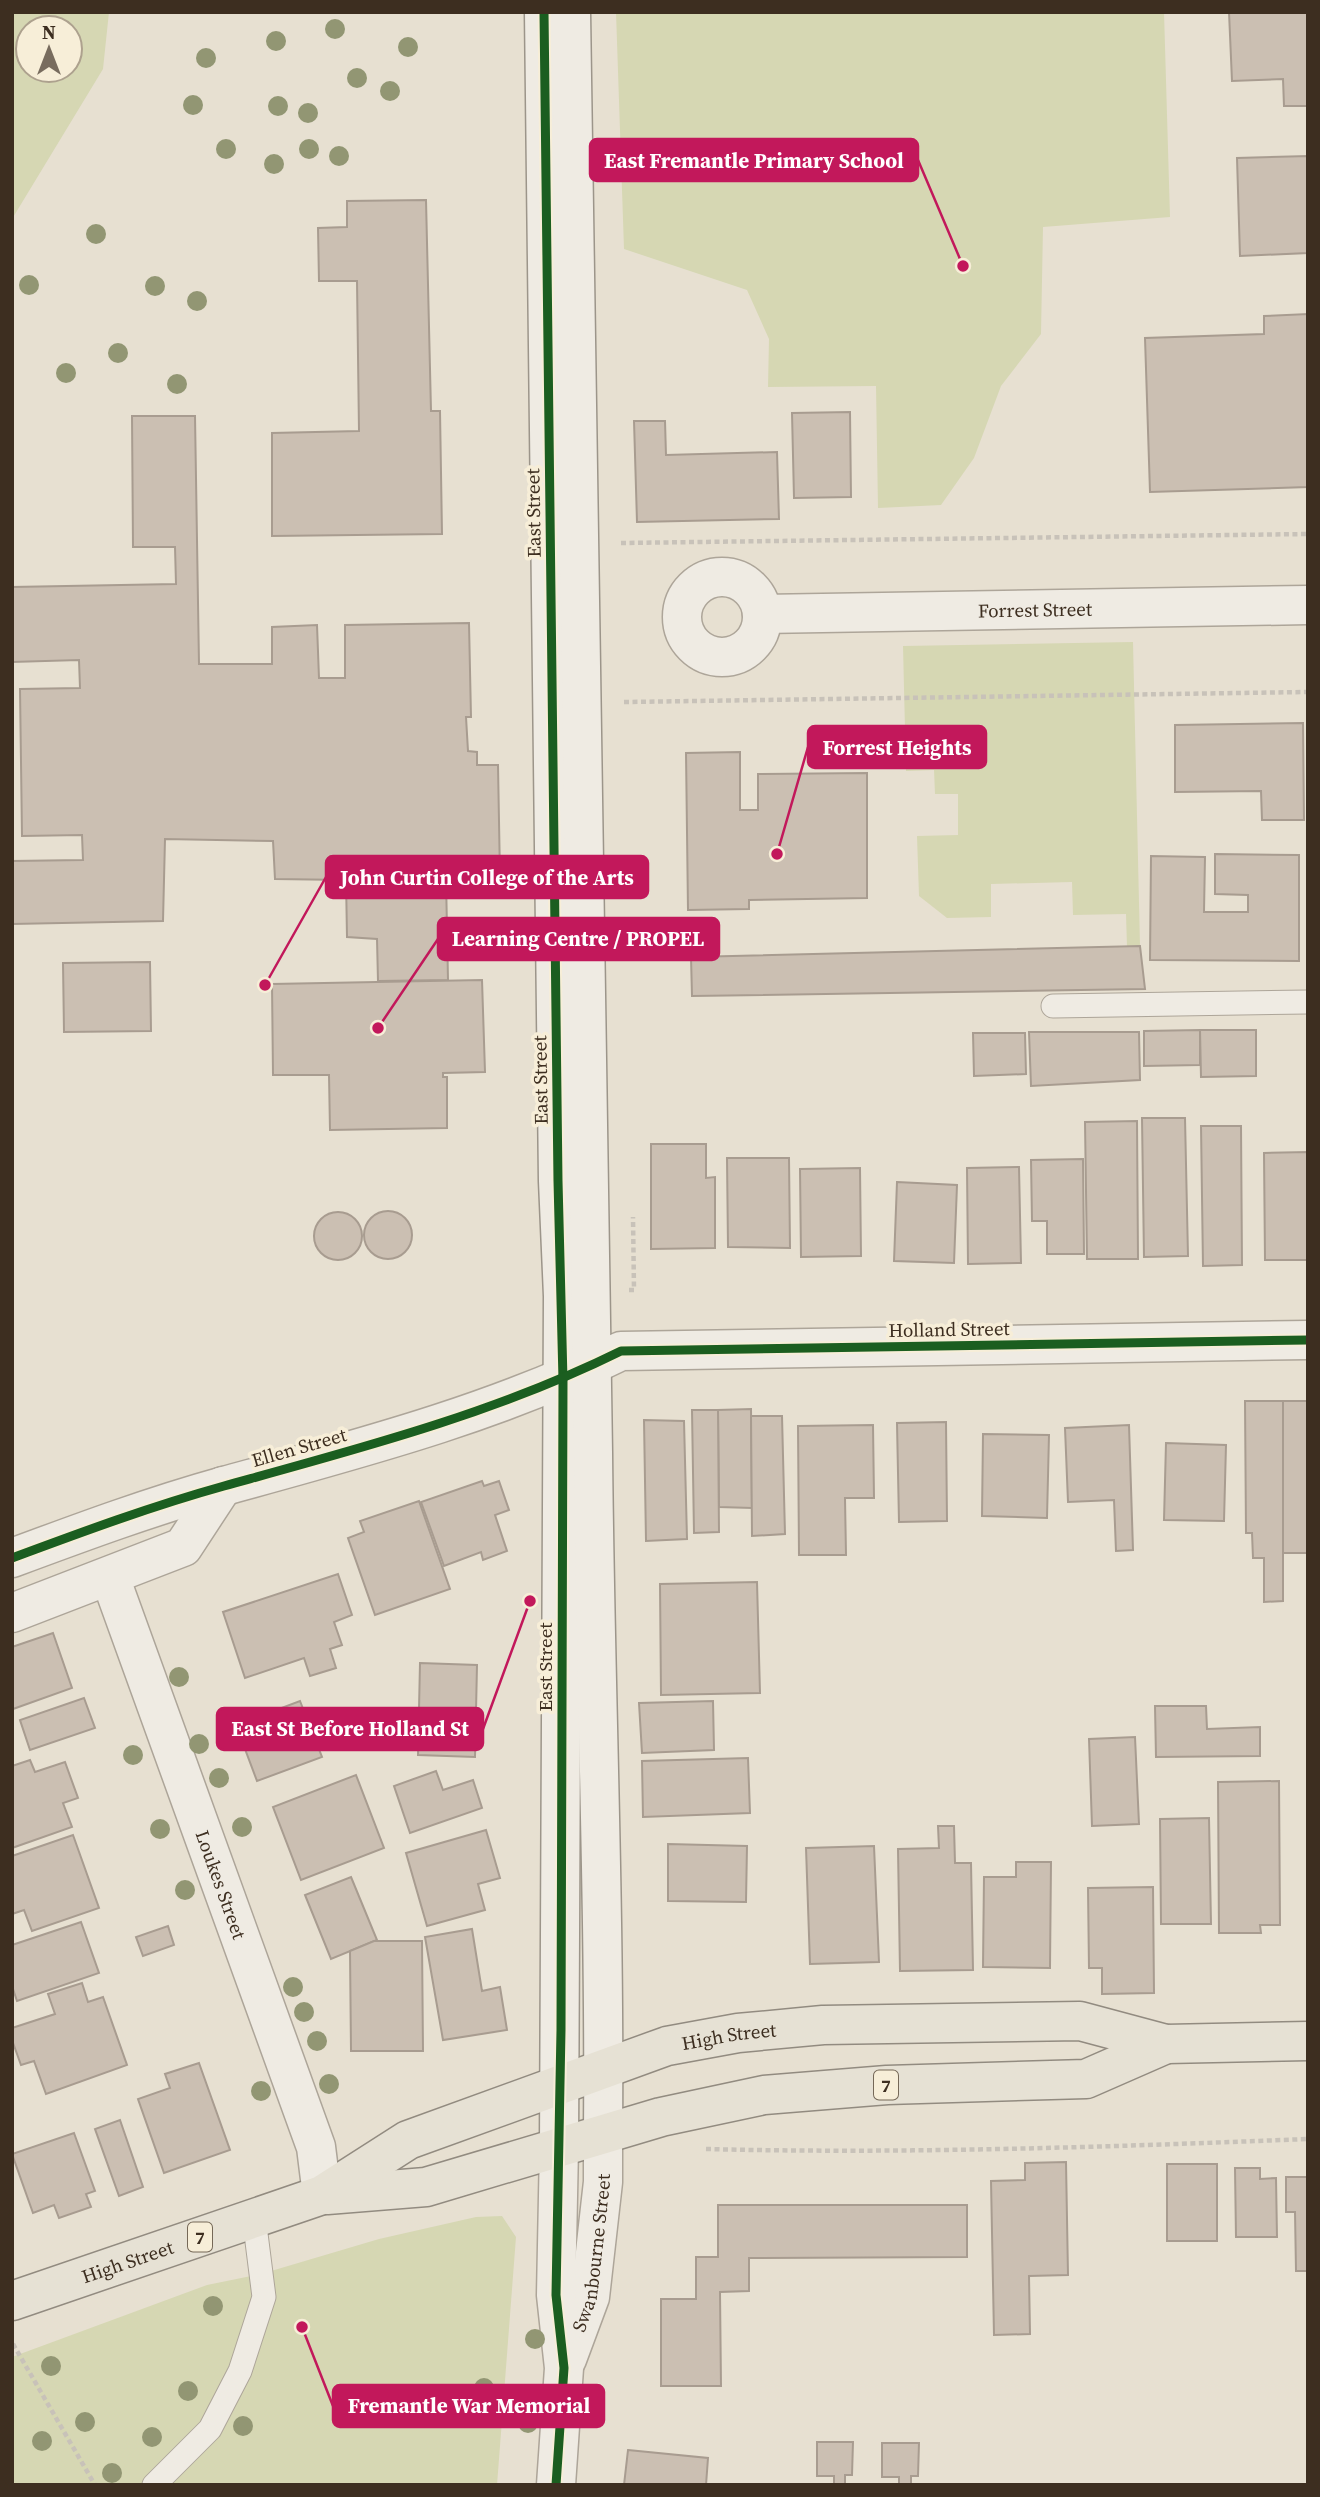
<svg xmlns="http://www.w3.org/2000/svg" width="1320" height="2497" font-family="'Source Serif 4',serif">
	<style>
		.green { fill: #d6d7b3; fill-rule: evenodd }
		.building { fill: #cbbfb2; stroke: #a89c90; stroke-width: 2 }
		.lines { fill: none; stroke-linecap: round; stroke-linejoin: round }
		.lane-casing { stroke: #ada599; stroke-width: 25 }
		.street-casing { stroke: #ada599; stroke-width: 41 }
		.secondary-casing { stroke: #9c958a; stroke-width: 41 }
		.primary-casing { stroke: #928b80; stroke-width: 41 }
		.path { stroke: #c8c2b9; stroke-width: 4.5; stroke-dasharray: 5 3.5; stroke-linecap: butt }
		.lane { stroke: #efebe3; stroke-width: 23 }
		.street { stroke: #efebe3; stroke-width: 38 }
		.secondary { stroke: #efebe3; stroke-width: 38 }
		.primary { stroke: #e6e1d4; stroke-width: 38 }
		.cycleway-casing { stroke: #f7eed8; stroke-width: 13 }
		.cycleway { stroke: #1b5e20; stroke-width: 9 }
		.tree { fill: #929673 }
		.labels { text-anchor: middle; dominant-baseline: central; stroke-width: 7; stroke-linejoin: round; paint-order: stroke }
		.shield { fill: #f7eed8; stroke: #756857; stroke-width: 2 }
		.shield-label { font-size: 18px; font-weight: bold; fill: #3d2e20 }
		.street-label { font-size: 19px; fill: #3d2e20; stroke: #f7eed8 }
		.leader { fill: none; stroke: #c2185b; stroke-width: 2.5 }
		.callout-dot { fill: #c2185b; stroke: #f7eed8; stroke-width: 2.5 }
		.callout { fill: #c2185b; stroke: #c2185b; stroke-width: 2.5 }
		.callout-label { font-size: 21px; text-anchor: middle; font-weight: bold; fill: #fff }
	</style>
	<rect width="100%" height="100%" fill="#e7e0d1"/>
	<g class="green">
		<path d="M12,12H109L103,69L12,219ZM28,28H70V70H28Z"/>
		<polygon points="616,12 1164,12 1170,217 1043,227 1041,334 1001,386 974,458 941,505 878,508 876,386 768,387 769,339 747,290 624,249"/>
		<polygon points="1133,642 1140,946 1127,947 1126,914 1073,915 1072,882 991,884 991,917 947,918 919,896 917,836 958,835 958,794 935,794 934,770 906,771 903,646"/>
		<polygon points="502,2216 516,2237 497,2485 12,2485 12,2357 207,2285 261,2274 379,2239 476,2217"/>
	</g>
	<g class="building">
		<polygon points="1229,12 1308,12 1308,106 1284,106 1283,79 1232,81"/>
		<polygon points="1308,156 1308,253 1240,256 1237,158"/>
		<polygon points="426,200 431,411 440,411 442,534 272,536 272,433 359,431 357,281 319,281 318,228 347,227 347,201"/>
		<polygon points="1308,314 1308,487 1150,492 1145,338 1264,334 1264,316"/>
		<polygon points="850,412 851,497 794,498 792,413"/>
		<polygon points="132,416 195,416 199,664 272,664 272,627 317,625 319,678 345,678 345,625 469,623 471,717 466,717 468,751 477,752 477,765 498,765 500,877 446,878 448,980 378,981 377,939 347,937 346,880 275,879 273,841 165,839 163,921 12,924 12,861 83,860 82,835 22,836 20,689 80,688 79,660 12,662 12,587 176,584 175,547 133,547"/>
		<polygon points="634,421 665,421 666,455 777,452 779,519 637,522"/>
		<polygon points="1303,723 1304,820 1262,820 1261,791 1175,792 1175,725"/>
		<polygon points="740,752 740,810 758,810 758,774 867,773 867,898 749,900 749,909 688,910 686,753"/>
		<polygon points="1215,854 1299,855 1299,961 1150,960 1151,856 1205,857 1204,912 1248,912 1248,895 1215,894"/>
		<polygon points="1140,946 1145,989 692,996 691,957"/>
		<polygon points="150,962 151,1031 64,1032 63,963"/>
		<polygon points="482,980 485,1072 443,1073 443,1077 447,1077 447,1128 330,1130 329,1075 273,1075 272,984"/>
		<polygon points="1200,1030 1200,1065 1144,1066 1144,1031"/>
		<polygon points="1200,1030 1256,1030 1256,1076 1201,1077"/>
		<polygon points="1029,1032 1139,1032 1140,1080 1031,1086"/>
		<polygon points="973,1033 1025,1033 1026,1074 974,1076"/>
		<polygon points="1142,1118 1185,1118 1188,1256 1144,1257"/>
		<polygon points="1137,1121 1138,1259 1087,1259 1085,1122"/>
		<polygon points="1201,1126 1241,1126 1242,1265 1203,1266"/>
		<polygon points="651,1144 706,1144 706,1178 715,1177 715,1248 651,1249"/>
		<polygon points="1308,1152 1308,1260 1265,1260 1264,1153"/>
		<polygon points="727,1158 789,1158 790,1248 728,1247"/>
		<polygon points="1083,1159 1084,1254 1047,1254 1047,1221 1032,1221 1031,1160"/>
		<polygon points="1019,1167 1021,1263 968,1264 967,1168"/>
		<polygon points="860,1168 861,1256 801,1257 800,1169"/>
		<polygon points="897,1182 957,1185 954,1263 894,1261"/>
		<circle cx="388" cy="1235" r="24"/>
		<circle cx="338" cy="1236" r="24"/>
		<polygon points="1245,1401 1283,1401 1283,1601 1264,1602 1264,1558 1253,1558 1252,1533 1246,1533"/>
		<rect x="1283" y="1401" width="25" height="152"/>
		<polygon points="751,1409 752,1508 719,1507 718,1410"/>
		<polygon points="692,1410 718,1410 719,1532 694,1533"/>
		<polygon points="751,1416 782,1416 785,1534 752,1536"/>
		<polygon points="644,1420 684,1421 687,1539 646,1541"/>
		<polygon points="946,1422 947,1521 899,1522 897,1423"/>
		<polygon points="873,1425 874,1498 845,1498 846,1555 799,1555 798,1426"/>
		<polygon points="1129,1425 1133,1550 1116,1551 1114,1500 1068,1502 1065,1428"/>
		<polygon points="983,1434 1049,1435 1047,1518 982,1516"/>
		<polygon points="1166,1443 1226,1445 1224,1521 1164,1520"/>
		<polygon points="482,1481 484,1486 499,1481 509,1510 495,1515 507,1551 483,1560 481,1552 444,1566 421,1502"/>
		<polygon points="419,1501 450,1589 375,1615 348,1538 364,1532 360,1521"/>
		<polygon points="338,1574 352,1615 334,1622 342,1645 330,1649 336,1668 310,1676 304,1658 245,1678 223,1612"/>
		<polygon points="757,1582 760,1693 661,1695 660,1584"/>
		<polygon points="53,1633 72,1688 13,1709 12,1647"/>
		<polygon points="420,1663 477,1665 475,1757 418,1755"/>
		<polygon points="84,1698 95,1728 30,1750 20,1720"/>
		<polygon points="300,1701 322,1757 257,1781 236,1725"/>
		<polygon points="713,1701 714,1750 642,1753 639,1703"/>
		<polygon points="1155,1706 1206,1706 1207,1729 1260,1727 1260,1756 1156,1757"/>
		<polygon points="1135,1737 1139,1824 1092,1826 1089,1739"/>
		<polygon points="748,1758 750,1813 643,1817 642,1761"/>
		<polygon points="30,1760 35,1772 65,1762 78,1798 63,1803 72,1827 12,1848 12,1766"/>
		<polygon points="436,1771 443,1790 473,1780 482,1808 410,1833 394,1786"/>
		<polygon points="356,1775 384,1848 301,1880 273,1807"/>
		<polygon points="1279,1781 1280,1925 1260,1925 1261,1933 1219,1933 1218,1782"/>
		<polygon points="1209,1818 1211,1924 1161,1924 1160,1819"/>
		<polygon points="938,1826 954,1826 955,1863 971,1863 973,1970 900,1971 898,1849 939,1848"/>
		<polygon points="486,1830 500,1878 478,1884 485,1910 427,1926 406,1853"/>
		<polygon points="73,1835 99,1908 32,1931 24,1910 12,1914 12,1856"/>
		<polygon points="668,1844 747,1846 746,1902 668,1901"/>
		<polygon points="874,1846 879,1962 810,1964 806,1848"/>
		<polygon points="1016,1862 1051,1862 1050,1968 983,1967 984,1877 1016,1877"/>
		<polygon points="351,1877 377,1940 331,1959 305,1895"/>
		<polygon points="1153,1887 1154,1993 1102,1994 1102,1968 1089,1968 1088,1888"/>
		<polygon points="81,1922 99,1973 17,2001 12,1986 12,1945"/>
		<polygon points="168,1926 174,1945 143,1956 136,1937"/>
		<polygon points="472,1929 482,1991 500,1987 507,2030 443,2040 425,1937"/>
		<polygon points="374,1941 422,1941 423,2051 351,2051 350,1951"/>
		<polygon points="82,1983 88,2002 103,1997 127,2065 46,2094 34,2061 21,2065 12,2040 12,2028 55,2014 48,1994"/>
		<polygon points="199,2063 230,2150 164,2173 138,2099 170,2088 165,2074"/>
		<polygon points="120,2120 143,2187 119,2196 95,2129"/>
		<polygon points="74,2133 95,2191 86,2194 91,2207 59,2218 54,2205 33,2213 12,2154"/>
		<polygon points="1066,2162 1068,2275 1029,2276 1030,2334 994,2335 991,2181 1025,2180 1025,2163"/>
		<rect x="1167" y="2164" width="50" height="77"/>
		<polygon points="1235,2168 1260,2168 1260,2179 1276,2178 1277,2237 1236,2237"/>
		<polygon points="1286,2177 1308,2177 1308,2271 1296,2271 1295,2212 1286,2212"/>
		<polygon points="718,2205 967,2205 967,2257 749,2258 749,2291 720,2292 721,2386 661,2386 661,2299 696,2299 696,2257 718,2257"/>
		<polygon points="817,2442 853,2442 852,2475 845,2475 845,2485 834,2485 834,2476 817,2476"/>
		<polygon points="882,2443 919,2443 918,2476 911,2476 911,2485 899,2485 899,2477 882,2477"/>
		<polygon points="628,2450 708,2458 706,2485 624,2485"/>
	</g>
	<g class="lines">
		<defs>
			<g id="lane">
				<polyline points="1053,1006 1308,1002"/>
				<polyline points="154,2485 210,2429 240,2371 264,2297 254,2218"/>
			</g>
			<g id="street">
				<circle cx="722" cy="617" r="40"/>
				<path id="s1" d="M762,614L1308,605"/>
				<path d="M12,1558C82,1532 152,1506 224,1486C358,1449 496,1413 621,1351L1308,1340"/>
				<path id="s2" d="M110,1577L316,2147L322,2195"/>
				<polyline points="12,1613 183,1547 223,1486"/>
				<path id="s3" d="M567,2359L590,2297L603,2182V2134"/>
				<polyline points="556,2485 564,2368 556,2295 559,2147"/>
			</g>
			<g id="secondary">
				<polyline points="544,12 558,1181 563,1296 559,2147"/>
				<path d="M571,12C581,492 589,972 593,1452C595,1679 605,1906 603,2134"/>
			</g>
			<g id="primary">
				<polyline points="327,2195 426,2187 661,2117 764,2095 887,2085 1086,2079 1166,2044"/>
				<path id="s4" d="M12,2301L322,2195L408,2140L667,2046L738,2033L823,2025L1080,2021L1166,2044L1308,2041"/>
			</g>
		</defs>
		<use href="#lane" class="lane-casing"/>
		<use href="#street" class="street-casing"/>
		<use href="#secondary" class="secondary-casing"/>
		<use href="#primary" class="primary-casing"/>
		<g class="path">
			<polyline points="621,543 1308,534"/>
			<polyline points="624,702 1308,692"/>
			<polyline points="629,1290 634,1290 633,1217"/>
			<path d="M706,2149C907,2154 1107,2147 1308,2139"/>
			<polyline points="13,2344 95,2485"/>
		</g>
		<use href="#lane" class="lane"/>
		<use href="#street" class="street"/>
		<use href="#secondary" class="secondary"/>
		<use href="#primary" class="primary"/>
		<defs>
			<g id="cycleway">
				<polyline points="544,12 558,1181 563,1380 561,2030 556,2295 564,2368 556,2485"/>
				<path d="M12,1558C82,1532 152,1506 224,1486C358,1449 496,1413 621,1351L1308,1340"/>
			</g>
		</defs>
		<use href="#cycleway" class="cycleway-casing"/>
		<use href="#cycleway" class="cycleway"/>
	</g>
	<g class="tree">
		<circle cx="335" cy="29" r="10"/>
		<circle cx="276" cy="41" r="10"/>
		<circle cx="408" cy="47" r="10"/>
		<circle cx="206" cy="58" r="10"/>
		<circle cx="357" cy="78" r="10"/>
		<circle cx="390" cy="91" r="10"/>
		<circle cx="193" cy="105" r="10"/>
		<circle cx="278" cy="106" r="10"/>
		<circle cx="308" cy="113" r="10"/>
		<circle cx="226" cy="149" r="10"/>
		<circle cx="309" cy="149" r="10"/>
		<circle cx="339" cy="156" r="10"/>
		<circle cx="274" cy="164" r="10"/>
		<circle cx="96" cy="234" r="10"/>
		<circle cx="29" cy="285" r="10"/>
		<circle cx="155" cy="286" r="10"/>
		<circle cx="197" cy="301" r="10"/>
		<circle cx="118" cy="353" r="10"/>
		<circle cx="66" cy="373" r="10"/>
		<circle cx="177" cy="384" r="10"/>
		<circle cx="179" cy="1677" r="10"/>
		<circle cx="199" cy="1744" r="10"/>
		<circle cx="133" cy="1755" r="10"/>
		<circle cx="219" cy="1778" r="10"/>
		<circle cx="242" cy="1827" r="10"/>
		<circle cx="160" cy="1829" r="10"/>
		<circle cx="185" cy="1890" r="10"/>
		<circle cx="293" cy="1987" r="10"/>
		<circle cx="304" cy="2012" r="10"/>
		<circle cx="317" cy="2041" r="10"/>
		<circle cx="329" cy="2084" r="10"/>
		<circle cx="261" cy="2091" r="10"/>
		<circle cx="213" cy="2306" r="10"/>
		<circle cx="535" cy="2339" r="10"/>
		<circle cx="51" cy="2366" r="10"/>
		<circle cx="484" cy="2388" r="10"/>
		<circle cx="188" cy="2391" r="10"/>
		<circle cx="85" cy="2422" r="10"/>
		<circle cx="528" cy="2423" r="10"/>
		<circle cx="243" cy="2426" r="10"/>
		<circle cx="152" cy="2437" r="10"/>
		<circle cx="42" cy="2441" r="10"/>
		<circle cx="112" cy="2473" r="10"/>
	</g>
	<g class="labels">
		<g class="shield">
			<rect x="874" y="2070.5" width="24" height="29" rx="5"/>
			<rect x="188" y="2222.5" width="24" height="29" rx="5"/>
		</g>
		<g class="shield-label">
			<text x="886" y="2085">7</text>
			<text x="200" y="2237">7</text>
		</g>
		<g class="street-label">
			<text transform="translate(533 513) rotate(-91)">East Street</text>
			<text stroke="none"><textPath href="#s1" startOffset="273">Forrest Street</textPath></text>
			<text transform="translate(540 1080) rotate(-91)">East Street</text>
			<text transform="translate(949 1329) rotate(-1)">Holland Street</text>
			<text transform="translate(299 1447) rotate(-16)">Ellen Street</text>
			<text transform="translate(545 1667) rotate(-90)">East Street</text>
			<text stroke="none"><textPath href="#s2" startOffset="327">Loukes Street</textPath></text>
			<text stroke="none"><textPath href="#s4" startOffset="768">High Street</textPath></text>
			<text stroke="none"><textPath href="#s3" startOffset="110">Swanbourne Street</textPath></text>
			<text stroke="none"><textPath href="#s4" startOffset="122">High Street</textPath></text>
		</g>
	</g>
	<path class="leader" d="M963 266L918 160M777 854L808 747M265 985L326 877M378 1028L438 939M530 1601L483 1729M302 2327L333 2406"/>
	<g class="callout-dot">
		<circle cx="963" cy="266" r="7"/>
		<circle cx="777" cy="854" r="7"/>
		<circle cx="265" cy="985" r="7"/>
		<circle cx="378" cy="1028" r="7"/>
		<circle cx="530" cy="1601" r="7"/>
		<circle cx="302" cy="2327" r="7"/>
	</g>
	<g class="callout">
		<rect x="590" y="139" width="328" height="42" rx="7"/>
		<rect x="808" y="726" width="178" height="42" rx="7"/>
		<rect x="326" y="856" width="322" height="42" rx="7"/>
		<rect x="438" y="918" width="281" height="42" rx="7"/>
		<rect x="217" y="1708" width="266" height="42" rx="7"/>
		<rect x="333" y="2385" width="271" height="42" rx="7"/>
	</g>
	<g class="callout-label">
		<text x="754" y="168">East Fremantle Primary School</text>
		<text x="897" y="755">Forrest Heights</text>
		<text x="487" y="885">John Curtin College of the Arts</text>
		<text x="578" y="946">Learning Centre / PROPEL</text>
		<text x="350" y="1736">East St Before Holland St</text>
		<text x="469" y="2413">Fremantle War Memorial</text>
	</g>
	<rect width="1320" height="2497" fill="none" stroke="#3d2e20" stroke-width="28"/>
	<g transform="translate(49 49)"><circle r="33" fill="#f7eed8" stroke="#ada18e" stroke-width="2"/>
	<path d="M0-5L12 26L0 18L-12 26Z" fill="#786c5e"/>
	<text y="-10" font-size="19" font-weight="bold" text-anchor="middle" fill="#3d2e20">N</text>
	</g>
</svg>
